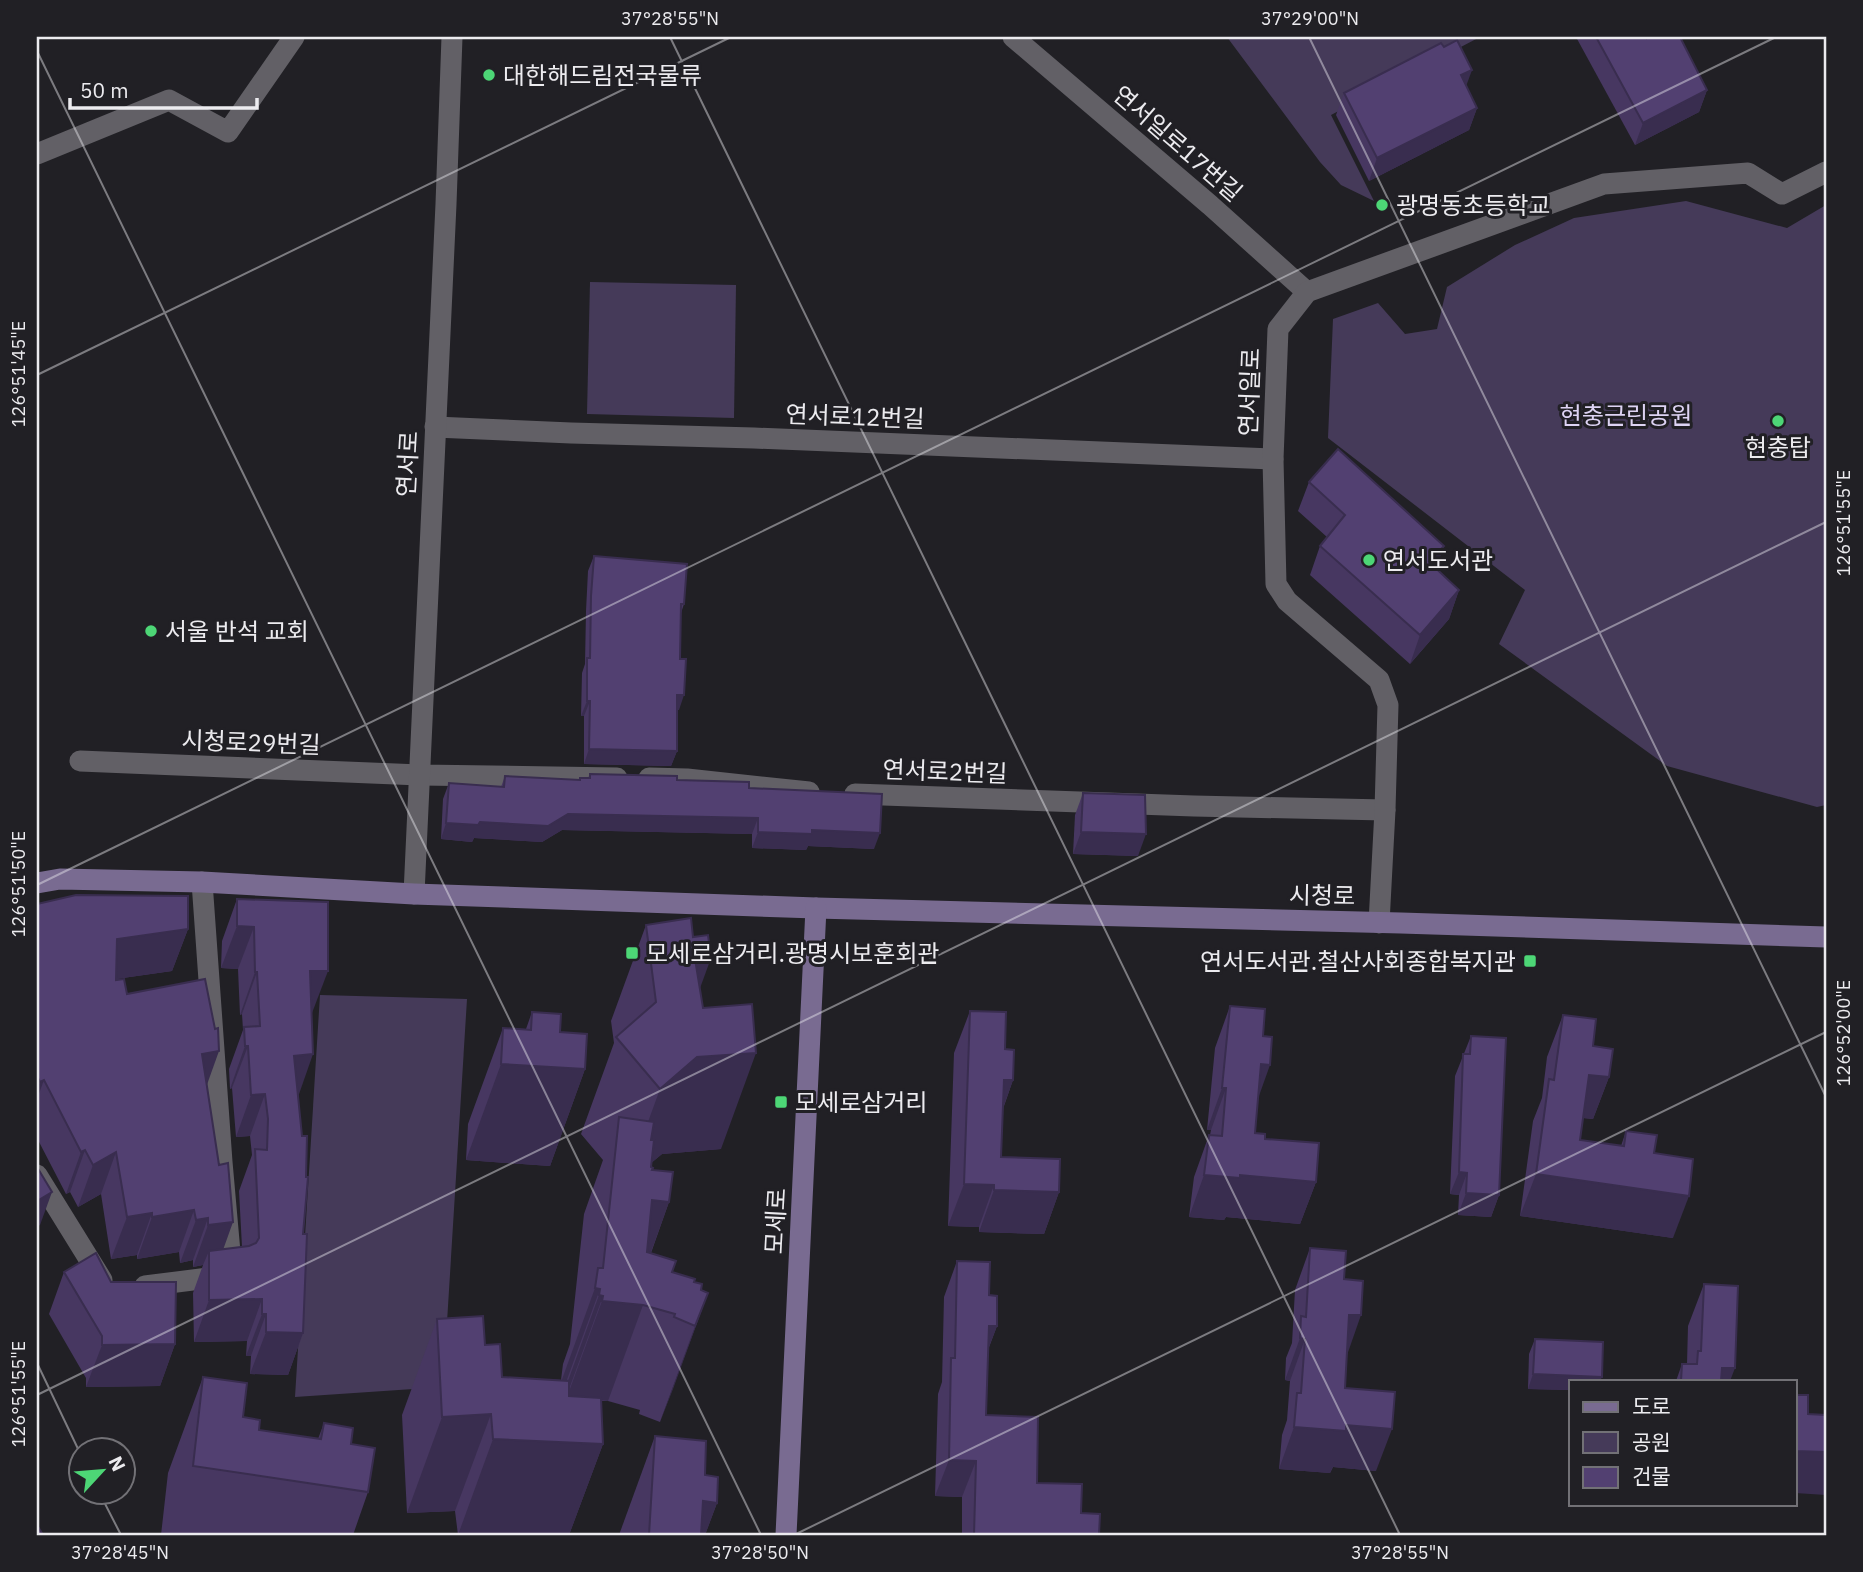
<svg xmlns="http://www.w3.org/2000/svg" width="1863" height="1572" font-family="'IBM Plex Sans','Noto Sans KR',sans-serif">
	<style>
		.green { fill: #453a59 }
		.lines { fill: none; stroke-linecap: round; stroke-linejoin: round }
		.street { stroke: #626066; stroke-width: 21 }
		.secondary { stroke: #796b91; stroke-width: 21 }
		.wall { fill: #473761 }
		.shaded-wall { fill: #392d4f }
		.building { fill: #524071; stroke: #392d4f; stroke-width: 2 }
		.ticks { fill: none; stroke: #ecebef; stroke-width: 2; stroke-opacity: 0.45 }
		.poi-dot { fill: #4dd676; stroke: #212025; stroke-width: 2.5 }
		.labels { text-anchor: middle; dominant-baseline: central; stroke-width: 6; stroke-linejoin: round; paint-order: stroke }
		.poi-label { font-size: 24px; fill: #ecebef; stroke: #212025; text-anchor: start }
		.street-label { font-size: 24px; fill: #ecebef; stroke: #212025 }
		.park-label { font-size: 24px; fill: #ddd3f3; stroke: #212025 }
		.neatline { fill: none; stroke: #ecebef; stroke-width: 2.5 }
		.ticks-label { font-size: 18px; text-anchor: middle; fill: #ecebef }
	</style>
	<rect width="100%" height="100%" fill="#212025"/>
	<g class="green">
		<polygon points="1227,37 1478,37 1478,38 1331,115 1374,201 1341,185 1320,162"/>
		<polygon points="1686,201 1787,228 1826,205 1826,805 1817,807 1667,766 1499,644 1525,590 1328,438 1333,319 1378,303 1405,334 1437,329 1447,287 1515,245 1574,218"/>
		<polygon points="590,282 736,285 734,418 587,414"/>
		<polygon points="320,995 467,999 443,1387 295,1397"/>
	</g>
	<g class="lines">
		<g class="street">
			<polyline points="1013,37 1210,205 1307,292"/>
			<polyline points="37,154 169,100 228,132 294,37"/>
			<polyline points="435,427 571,433 754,438 1273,459"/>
			<polyline points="80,761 420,775 617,778"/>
			<polyline points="649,778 687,779 809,792"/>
			<polyline points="855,794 1194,806 1385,810"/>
			<polyline points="414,894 446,204 452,37"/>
			<polyline points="1379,923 1385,810 1388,705 1379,680 1287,601 1276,584 1273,459 1278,329 1307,292 1604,184 1748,173 1782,194 1826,172"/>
			<polyline points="37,1175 102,1280"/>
			<polyline points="145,1286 232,1275 222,1162 202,882"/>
		</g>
		<g class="secondary">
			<polyline points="37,883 60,879 202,882 414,894 816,908 1401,923 1826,937"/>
			<polyline points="786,1535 816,908"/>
		</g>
	</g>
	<g class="wall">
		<polygon points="1576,37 1647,37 1707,90 1699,112 1635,145"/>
		<polygon points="1466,86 1477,108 1469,130 1369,181 1336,115 1344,93"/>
		<polygon points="1309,482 1436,568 1459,590 1449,619 1410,664 1310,575 1320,546 1327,537 1298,511"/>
		<polygon points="594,556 684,604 681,613 679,710 677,710 677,751 671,766 584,764 584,716 581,716 582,673 585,664 586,611 588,571"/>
		<polygon points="590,774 677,780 749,788 874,849 808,846 806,850 752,848 752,834 562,830 542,842 474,838 472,842 441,839 443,799 449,783 501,787 505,776 580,780 588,778"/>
		<polygon points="1083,793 1138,856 1073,854 1075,815"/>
		<polygon points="237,899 312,1013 298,1096 303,1234 303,1333 288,1375 250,1374 251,1356 246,1356 247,1341 194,1342 193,1293 203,1265 193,1267 193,1260 180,1263 179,1252 137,1259 137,1255 111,1259 101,1194 78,1207 70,1192 66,1194 37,1138 37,904 188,929 172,971 116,979 116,980 127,994 207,1085 223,1249 242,1247 239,1191 252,1155 250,1136 236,1137 232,1088 230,1089 229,1069 243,1030 242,1014 240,1015 238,969 221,968 222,941"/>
		<polygon points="646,925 700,990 721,1149 662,1154 651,1163 651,1167 669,1202 651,1253 672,1272 694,1282 701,1290 708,1293 660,1422 639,1414 640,1410 608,1401 601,1401 603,1444 569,1535 458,1535 455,1511 407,1513 402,1415 437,1319 485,1345 502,1377 561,1380 563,1364 570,1344 584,1214 603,1160 581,1134 614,1043 611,1021"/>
		<polygon points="1230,1006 1258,1098 1255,1133 1265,1139 1316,1182 1300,1224 1226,1217 1224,1220 1189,1217 1194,1177 1209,1135 1210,1135 1211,1130 1207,1130 1215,1048"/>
		<polygon points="970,1011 1005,1049 1013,1080 1003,1109 1001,1157 1059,1192 1044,1234 979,1232 979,1227 948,1226 954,1053"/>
		<polygon points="532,1012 560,1032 585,1069 550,1166 466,1160 468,1124 503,1028 526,1029"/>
		<polygon points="1563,1015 1593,1046 1609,1077 1593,1119 1583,1118 1580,1140 1621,1146 1626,1131 1654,1153 1673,1238 1520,1216 1533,1121 1542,1098 1547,1057"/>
		<polygon points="1471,1036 1499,1195 1491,1217 1458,1215 1459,1195 1450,1194 1455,1076"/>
		<polygon points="1310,1248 1344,1279 1347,1354 1345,1388 1376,1471 1333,1467 1330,1473 1279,1469 1282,1435 1287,1420 1290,1381 1285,1380 1286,1358 1292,1343 1295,1290"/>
		<polygon points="957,1261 989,1295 997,1326 988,1350 986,1415 1037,1483 1081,1513 1099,1535 962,1535 962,1497 935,1496 938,1394 942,1382 944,1297"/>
		<polygon points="64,1272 111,1282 175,1344 160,1386 86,1387 86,1378 49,1314"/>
		<polygon points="1704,1284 1730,1381 1676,1381 1682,1364 1687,1364 1688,1326"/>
		<polygon points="1535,1339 1571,1381 1571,1390 1528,1389 1529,1354"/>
		<polygon points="203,1377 243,1417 259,1430 318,1439 324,1423 351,1444 368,1492 353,1535 161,1535 168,1473"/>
		<polygon points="655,1436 705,1475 717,1503 705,1535 619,1535"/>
	</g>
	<g class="shaded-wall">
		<polygon points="1472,70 1464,92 1461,75"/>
		<polygon points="1707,90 1699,112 1635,145 1643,123"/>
		<polygon points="1477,108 1469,130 1369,181 1377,158"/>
		<polygon points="1444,546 1434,575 1429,562"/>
		<polygon points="1459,590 1449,619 1410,664 1420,635"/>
		<polygon points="677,695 684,695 679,710 672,710"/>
		<polygon points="587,701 590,701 584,716 581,716"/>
		<polygon points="589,749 677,751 671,766 584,764"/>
		<polygon points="568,814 758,818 752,834 562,830 542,842 474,838 472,842 441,839 446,823"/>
		<polygon points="812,830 880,833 874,849 808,846 806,850 752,848 758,832"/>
		<polygon points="1081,832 1146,834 1138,856 1073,854"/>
		<polygon points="237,926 254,927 238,969 221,968"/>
		<polygon points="188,929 172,971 101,981 117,939"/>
		<polygon points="711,958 676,1054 695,959"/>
		<polygon points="310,971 328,971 312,1013 295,1013"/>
		<polygon points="255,972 257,972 242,1014 240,1015"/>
		<polygon points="245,1046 248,1046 232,1088 230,1089"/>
		<polygon points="219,1051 204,1093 202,1054"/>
		<polygon points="756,1053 721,1149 662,1154 625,1185 660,1089 697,1057"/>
		<polygon points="313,1054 298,1097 294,1056"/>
		<polygon points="501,1064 585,1069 550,1166 466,1160"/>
		<polygon points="1261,1064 1270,1065 1255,1107"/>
		<polygon points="1589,1075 1609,1077 1593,1119 1574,1117"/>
		<polygon points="44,1080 37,1099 37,1089 40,1082"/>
		<polygon points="1004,1080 1013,1080 998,1122"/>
		<polygon points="1222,1088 1226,1088 1211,1130 1207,1130"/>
		<polygon points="265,1094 250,1136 236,1137 251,1095"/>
		<polygon points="85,1150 70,1192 66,1194 81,1152"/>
		<polygon points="116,1152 101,1194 78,1207 93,1165"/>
		<polygon points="1459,1172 1467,1173 1459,1195 1450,1194"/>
		<polygon points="1536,1174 1689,1196 1673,1238 1520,1216"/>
		<polygon points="1204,1175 1240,1175 1316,1182 1300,1224 1226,1217 1224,1220 1189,1217"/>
		<polygon points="964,1184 994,1185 979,1227 948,1226"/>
		<polygon points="994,1190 1059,1192 1044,1234 979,1232"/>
		<polygon points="52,1192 40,1225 37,1227 37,1201"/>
		<polygon points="1466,1193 1499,1195 1491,1217 1458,1215"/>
		<polygon points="652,1200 669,1202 634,1299"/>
		<polygon points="194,1210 179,1252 137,1259 152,1217"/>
		<polygon points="152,1213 137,1255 111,1259 127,1217"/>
		<polygon points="208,1218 193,1260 180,1263 196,1220"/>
		<polygon points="233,1222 218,1264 209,1251 203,1265 193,1267 208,1225"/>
		<polygon points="595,1288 600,1289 565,1385 560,1385"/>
		<polygon points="708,1293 673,1389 660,1422 695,1326"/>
		<polygon points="599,1295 603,1296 568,1392 564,1392"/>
		<polygon points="262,1299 247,1341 194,1342 209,1300"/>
		<polygon points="602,1301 643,1305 608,1401 567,1397"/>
		<polygon points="262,1314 266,1314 251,1356 246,1356"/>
		<polygon points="1349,1315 1361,1315 1346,1358"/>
		<polygon points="989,1326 997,1326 983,1362"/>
		<polygon points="266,1332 303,1333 288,1375 250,1374"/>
		<polygon points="1300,1338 1305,1339 1290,1381 1285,1380"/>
		<polygon points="175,1344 160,1386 86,1387 102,1345"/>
		<polygon points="1722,1368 1735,1368 1730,1381 1717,1381"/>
		<polygon points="1533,1374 1602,1377 1600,1381 1571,1381 1571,1390 1528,1389"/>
		<polygon points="491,1414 455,1511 407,1513 442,1417"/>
		<polygon points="1346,1425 1392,1429 1376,1471 1333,1467 1330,1473 1279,1469 1294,1427"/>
		<polygon points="493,1439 603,1444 569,1535 458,1535"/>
		<polygon points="1795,1451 1826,1452 1826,1495 1795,1493"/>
		<polygon points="949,1460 976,1461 962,1497 935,1496"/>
		<polygon points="703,1501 717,1503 705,1535 691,1535"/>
	</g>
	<g class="building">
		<polygon points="1596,37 1647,37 1647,38 1649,37 1680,37 1707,90 1643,123"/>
		<polygon points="1457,40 1472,70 1461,75 1477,108 1377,158 1344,93 1441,43 1444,47"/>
		<polygon points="1338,449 1444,546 1429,562 1459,590 1420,635 1320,546 1345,515 1309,482"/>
		<polygon points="594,556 687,564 684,604 681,604 680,659 686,659 684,695 677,695 677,751 589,749 590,701 587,701 587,658 590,658 591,596"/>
		<polygon points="590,774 677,776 677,780 749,782 749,788 882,794 880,833 812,830 812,834 758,832 758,818 568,814 548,826 480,822 478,825 446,823 449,783 504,787 505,776 580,780 580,778 590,778"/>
		<polygon points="1083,793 1145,795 1146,834 1081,832"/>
		<polygon points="76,895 188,896 188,929 117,939 116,980 124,979 127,994 205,979 215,1029 218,1028 219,1051 202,1054 219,1165 228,1163 233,1222 208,1225 208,1218 196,1220 194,1210 152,1217 152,1213 127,1217 116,1152 93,1165 85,1150 81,1152 44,1080 40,1082 37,1076 37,904"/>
		<polygon points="237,899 328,902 328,971 310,971 313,1054 294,1056 302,1136 307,1136 306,1177 308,1177 303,1234 307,1234 303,1333 266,1332 266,1314 262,1314 262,1299 209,1300 209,1251 249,1246 256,1243 259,1238 255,1149 267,1150 268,1119 265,1094 251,1095 248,1046 245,1046 244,1027 260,1026 257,972 255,972 254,927 237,926"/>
		<polygon points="691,918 693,937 708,935 711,958 695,959 703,1008 752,1004 756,1053 697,1057 660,1089 616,1037 656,1002 646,925"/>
		<polygon points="1230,1006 1265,1009 1263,1036 1272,1037 1270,1065 1261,1064 1255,1133 1265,1134 1265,1139 1319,1143 1316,1182 1240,1175 1240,1178 1204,1175 1209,1135 1222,1136 1226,1088 1222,1088"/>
		<polygon points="970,1011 1006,1012 1005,1049 1014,1050 1013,1080 1004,1080 1001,1157 1060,1159 1059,1192 994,1190 994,1185 964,1184"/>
		<polygon points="532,1012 561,1014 560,1032 587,1034 585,1069 501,1064 503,1028 531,1030"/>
		<polygon points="1563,1015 1596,1019 1593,1046 1613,1049 1609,1077 1589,1075 1580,1140 1624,1146 1626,1131 1657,1135 1654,1153 1693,1159 1689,1196 1536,1174 1549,1079 1554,1080"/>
		<polygon points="1471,1036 1506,1038 1499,1195 1466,1193 1467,1173 1459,1172 1463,1054 1470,1054"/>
		<polygon points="619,1117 654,1122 651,1140 654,1140 651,1167 653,1168 652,1170 673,1172 669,1202 652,1200 647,1252 676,1261 672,1272 695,1279 694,1282 702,1284 701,1290 708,1293 695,1326 674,1317 675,1314 643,1305 602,1301 603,1296 599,1295 600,1289 595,1288 598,1268 603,1268"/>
		<polygon points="37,1167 52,1192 37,1201"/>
		<polygon points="1310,1248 1346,1251 1344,1279 1363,1281 1361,1315 1349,1315 1345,1388 1395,1392 1392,1429 1346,1425 1346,1431 1294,1427 1297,1393 1301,1393 1305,1339 1300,1338 1301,1316 1306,1317"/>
		<polygon points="96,1253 111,1282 176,1282 175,1344 102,1345 102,1336 64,1272"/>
		<polygon points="957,1261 990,1262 989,1295 997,1296 997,1326 989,1326 986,1415 1038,1417 1037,1483 1082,1484 1081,1513 1100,1514 1099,1535 974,1535 976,1461 949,1460 951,1358 955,1358"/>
		<polygon points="1704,1284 1738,1286 1735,1368 1722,1368 1721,1381 1681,1381 1682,1364 1697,1364 1698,1351 1701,1351"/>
		<polygon points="483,1316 485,1345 500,1344 502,1377 569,1381 569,1396 601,1398 603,1444 493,1439 491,1414 442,1417 437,1319"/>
		<polygon points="1535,1339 1603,1342 1602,1377 1533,1374"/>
		<polygon points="203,1377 247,1383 243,1417 260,1420 259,1430 321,1439 324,1423 353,1428 351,1444 375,1448 368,1492 193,1466"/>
		<polygon points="1795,1395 1808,1395 1808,1414 1826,1415 1826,1452 1795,1451"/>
		<polygon points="655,1436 706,1441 705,1475 718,1477 717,1503 703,1501 701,1535 649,1535"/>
		<polygon points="37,1525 43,1535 37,1535"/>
	</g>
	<path class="ticks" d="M670,37L1400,1535M1309,37L1826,1097M37,51L761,1535M37,375L731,37M37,885L1776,37M37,1363L80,1453M37,1395L1826,522M99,1492L121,1535M794,1535L1826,1032"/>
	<g class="poi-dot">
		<circle cx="489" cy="75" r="7"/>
		<circle cx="1382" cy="205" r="7"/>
		<circle cx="1778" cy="421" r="7"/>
		<circle cx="1369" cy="560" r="7"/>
		<circle cx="151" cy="631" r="7"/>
		<rect x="625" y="946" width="14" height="14" rx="3.5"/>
		<rect x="1523" y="954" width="14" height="14" rx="3.5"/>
		<rect x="774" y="1095" width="14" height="14" rx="3.5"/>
	</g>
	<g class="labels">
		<g class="poi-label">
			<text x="503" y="75">대한해드림전국물류</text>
			<text x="1396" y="205">광명동초등학교</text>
			<text x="1778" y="447" text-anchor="middle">현충탑</text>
			<text x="1383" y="560">연서도서관</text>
			<text x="165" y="631">서울 반석 교회</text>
			<text x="646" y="953">모세로삼거리.광명시보훈회관</text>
			<text x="1516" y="961" text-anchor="end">연서도서관.철산사회종합복지관</text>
			<text x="795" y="1102">모세로삼거리</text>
		</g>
		<g class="street-label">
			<text transform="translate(1178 143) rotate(41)">연서일로17번길</text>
			<text transform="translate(1249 392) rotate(-88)">연서일로</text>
			<text transform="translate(855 416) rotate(2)">연서로12번길</text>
			<text transform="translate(407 464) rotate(-87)">연서로</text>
			<text transform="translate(251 742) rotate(2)">시청로29번길</text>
			<text transform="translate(945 771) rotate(2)">연서로2번길</text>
			<text transform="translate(1322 895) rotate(1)">시청로</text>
			<text transform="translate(775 1221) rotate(-87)">모세로</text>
		</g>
		<g class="park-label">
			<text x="1626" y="415">현충근린공원</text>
		</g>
	</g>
	<rect width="1863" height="1572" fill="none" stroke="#212025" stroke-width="77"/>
	<rect x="1569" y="1380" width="228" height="126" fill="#212025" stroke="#727176" stroke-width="2"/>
	<rect x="1583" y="1402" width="35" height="10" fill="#796b91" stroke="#727176" stroke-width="2"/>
	<text x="1632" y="1414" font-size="21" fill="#ecebef">도로</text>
	<rect x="1583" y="1432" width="35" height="21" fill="#453a59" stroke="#727176" stroke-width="2"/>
	<text x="1632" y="1450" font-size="21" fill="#ecebef">공원</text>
	<rect x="1583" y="1467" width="35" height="21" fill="#524071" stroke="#727176" stroke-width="2"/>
	<text x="1632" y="1484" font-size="21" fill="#ecebef">건물</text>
	<g transform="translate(102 1471) rotate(64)"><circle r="33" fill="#212025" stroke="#727176" stroke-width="2"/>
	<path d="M0-5L12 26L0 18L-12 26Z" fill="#4dd676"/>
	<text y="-10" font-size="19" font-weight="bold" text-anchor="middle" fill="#ecebef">N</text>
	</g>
	<path d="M70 98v10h187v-10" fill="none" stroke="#ecebef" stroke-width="3.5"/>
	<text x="80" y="98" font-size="21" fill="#ecebef" stroke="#212025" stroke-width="5" paint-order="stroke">50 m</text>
	<rect x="38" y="38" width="1787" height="1496" class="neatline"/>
	<g class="ticks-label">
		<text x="670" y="25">37°28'55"N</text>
		<text x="1310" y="25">37°29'00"N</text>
		<text transform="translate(19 374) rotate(-90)" y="6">126°51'45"E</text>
		<text transform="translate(1844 523) rotate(-90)" y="6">126°51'55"E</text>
		<text transform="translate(19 884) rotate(-90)" y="6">126°51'50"E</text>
		<text transform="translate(1844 1033) rotate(-90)" y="6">126°52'00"E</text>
		<text transform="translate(19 1394) rotate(-90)" y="6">126°51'55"E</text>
		<text x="120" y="1559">37°28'45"N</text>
		<text x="760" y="1559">37°28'50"N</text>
		<text x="1400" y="1559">37°28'55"N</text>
	</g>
</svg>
